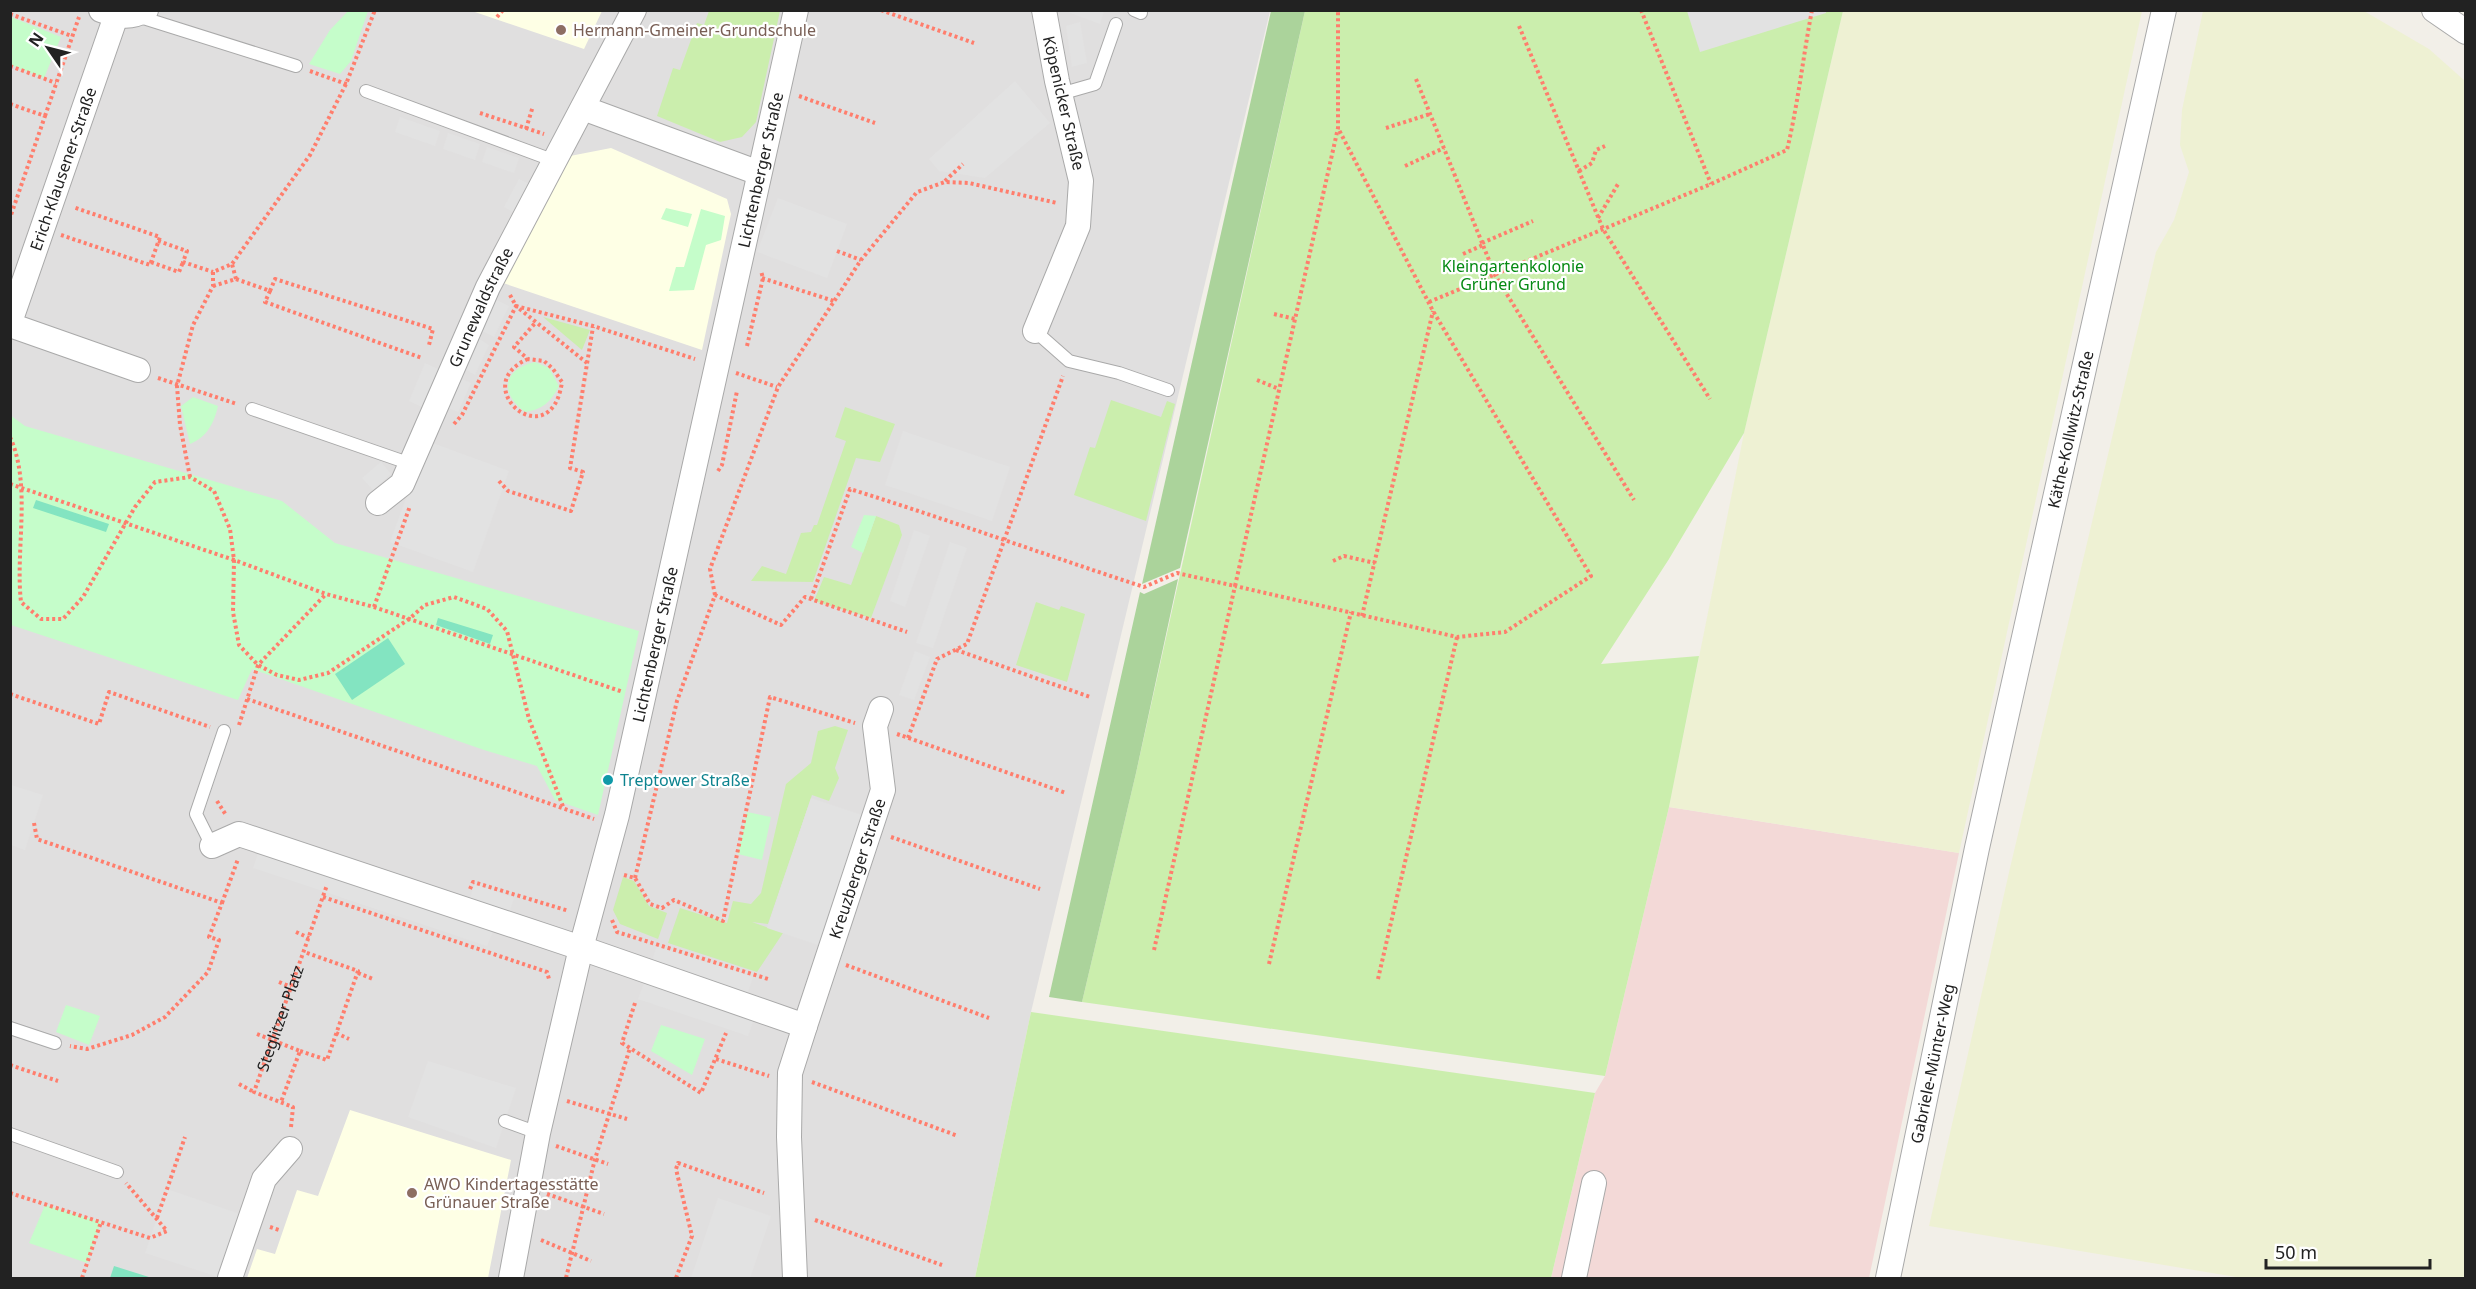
<svg xmlns="http://www.w3.org/2000/svg" width="2476" height="1289" font-family="'Noto Sans',sans-serif">
	<style>
		.residential { fill: #e0dfdf }
		.commercial { fill: #f3d9d7 }
		.education { fill: #feffe5 }
		.farmland { fill: #eef1d3 }
		.grass { fill: #cbeead }
		.forest { fill: #abd39b }
		.park { fill: #c5fdca }
		.pitch { fill: #83e4c1 }
		.parking { fill: #e2e2e2 }
		.lines { fill: none; stroke-linecap: round; stroke-linejoin: round }
		.service-casing { stroke: #a9a9a9; stroke-width: 14 }
		.minor-casing { stroke: #a9a9a9; stroke-width: 26 }
		.path { stroke: #ff7e6d; stroke-width: 4; stroke-dasharray: 3 3; stroke-linecap: butt }
		.service { stroke: #fff; stroke-width: 12 }
		.minor { stroke: #fff; stroke-width: 24 }
		.education-dot { fill: #8d6e63; stroke: #fff; stroke-width: 2 }
		.culture-dot { fill: #0f9aa8; stroke: #fff; stroke-width: 2 }
		.labels { text-anchor: middle; dominant-baseline: central; stroke-width: 4.5; stroke-linejoin: round; paint-order: stroke }
		.education-label { font-size: 16px; fill: #785e54; stroke: #fff; text-anchor: start }
		.street-label { font-size: 16px; fill: #222; stroke: #fff }
		.park-label { font-size: 16px; fill: #068a13; stroke: #fff }
		.culture-label { font-size: 16px; fill: #0d838f; stroke: #fff; text-anchor: start }
	</style>
	<rect width="100%" height="100%" fill="#f2efe8"/>
	<polygon class="residential" points="10,11 1270,11 1031,1012 975,1278 11,1278"/>
	<polygon class="commercial" points="1669,807 1959,853 1869,1278 1551,1278 1595,1093 1605,1076"/>
	<g class="education">
		<polygon points="472,11 602,10 602,11 584,49"/>
		<polygon points="611,148 727,199 731,214 702,350 503,283 570,156"/>
		<polygon points="350,1110 511,1160 488,1278 247,1278 257,1249 275,1254 297,1190 318,1196"/>
	</g>
	<g class="farmland">
		<polygon points="1843,11 2142,11 1959,853 1669,807 1744,433"/>
		<polygon points="2203,11 2364,11 2429,49 2465,81 2465,1278 2242,1278 1929,1226 2010,868 2156,252 2174,220 2189,172 2180,145 2182,110"/>
	</g>
	<g class="grass">
		<polygon points="709,11 780,11 756,122 742,137 720,142 657,116 673,68 680,70 697,23 704,25"/>
		<polygon points="1305,11 1843,11 1744,433 1669,559 1601,664 1699,656 1669,807 1605,1076 1082,1002 1136,773"/>
		<polygon points="543,317 590,330 582,350"/>
		<polygon points="1111,400 1161,417 1167,401 1175,404 1146,521 1074,495 1090,447 1095,448"/>
		<polygon points="845,407 895,424 880,462 856,458 813,582 751,581 762,566 786,574 801,533 811,532 814,525 817,525 846,441 835,437"/>
		<polygon points="876,516 899,525 902,535 871,618 814,601 824,577 851,585"/>
		<polygon points="1036,602 1059,610 1061,606 1085,614 1067,682 1016,665"/>
		<polygon points="835,726 848,730 835,768 839,778 829,801 812,795 768,924 752,922 783,933 757,972 668,943 680,908 727,923 733,901 751,904 761,893 786,784 811,763 818,731"/>
		<polygon points="623,877 634,881 649,906 667,913 658,939 620,924 613,910"/>
		<polygon points="1031,1012 1595,1093 1551,1278 975,1278"/>
	</g>
	<g class="forest">
		<polygon points="1271,11 1305,11 1180,568 1142,584"/>
		<polygon points="1178,579 1136,773 1082,1002 1049,997 1140,592 1144,594"/>
	</g>
	<g class="park">
		<polygon points="348,11 368,11 351,61 340,74 309,64 330,30"/>
		<polygon points="11,17 61,37 44,78 11,65"/>
		<polygon points="666,208 692,214 688,227 661,219"/>
		<polygon points="701,209 725,216 721,240 706,245 694,290 669,291 676,267 684,267"/>
		<path d="M535,362L549,368L559,386C551,402 542,410 525,412C499,393 503,369 535,362Z"/>
		<path d="M193,397L218,406C214,423 207,437 190,444L181,406Z"/>
		<polygon points="10,415 25,426 282,501 335,543 639,631 598,815 555,800 537,766 484,750 252,669 238,700 11,625"/>
		<polygon points="864,515 876,516 863,553 851,547"/>
		<polygon points="747,812 771,817 762,860 738,854"/>
		<polygon points="66,1005 100,1016 89,1045 56,1032"/>
		<polygon points="661,1025 705,1039 692,1075 651,1051"/>
		<polygon points="45,1205 101,1222 87,1263 29,1243"/>
	</g>
	<g class="pitch">
		<polygon points="36,500 109,524 106,532 33,508"/>
		<polygon points="438,618 493,635 490,644 436,625"/>
		<polygon points="388,638 405,664 352,700 335,674"/>
		<polygon points="114,1266 152,1278 110,1278"/>
	</g>
	<g class="parking">
		<polygon points="1065,11 1104,10 1104,11 1100,24"/>
		<polygon points="1687,11 1687,10 1826,11 1826,13 1700,52"/>
		<polygon points="1080,22 1087,63 1072,67 1066,26"/>
		<polygon points="1015,81 1050,123 985,178 939,171 929,159"/>
		<polygon points="400,117 440,131 435,146 395,132"/>
		<polygon points="448,133 480,144 475,160 443,149"/>
		<polygon points="487,147 519,158 514,173 482,162"/>
		<polygon points="519,179 533,186 518,215 504,207"/>
		<polygon points="778,198 847,224 827,278 757,252"/>
		<polygon points="495,299 509,306 494,337 480,330"/>
		<polygon points="476,337 489,345 475,375 461,367"/>
		<polygon points="425,363 440,370 424,408 409,401"/>
		<polygon points="457,377 471,383 458,412 443,406"/>
		<polygon points="903,431 1010,467 992,521 885,485"/>
		<polygon points="427,441 509,471 473,572 390,542"/>
		<polygon points="381,462 391,474 373,490 362,478"/>
		<polygon points="914,530 930,536 905,607 890,601"/>
		<polygon points="950,542 967,548 933,648 916,643"/>
		<polygon points="915,651 930,657 914,700 899,695"/>
		<polygon points="11,785 43,795 25,850 11,845"/>
		<polygon points="811,798 865,816 821,946 767,928"/>
		<polygon points="259,851 493,931 487,946 253,868"/>
		<polygon points="475,884 514,898 508,916 468,903"/>
		<polygon points="657,946 753,977 747,995 651,963"/>
		<polygon points="644,983 754,1019 748,1036 638,999"/>
		<polygon points="428,1061 516,1088 496,1148 408,1117"/>
		<polygon points="167,1189 243,1215 221,1278 145,1253"/>
		<polygon points="718,1198 771,1216 750,1278 691,1278"/>
	</g>
	<g class="lines">
		<defs>
			<g id="service">
				<polyline points="1134,10 1141,13"/>
				<polyline points="137,16 296,66"/>
				<polyline points="366,91 555,161"/>
				<polyline points="1060,94 1095,84 1116,24"/>
				<polyline points="1035,331 1069,361 1119,373 1168,390"/>
				<polyline points="252,409 411,464"/>
				<polyline points="212,846 196,814 224,731"/>
				<polyline points="10,1028 55,1043"/>
				<polyline points="505,1121 538,1133"/>
				<polyline points="10,1134 117,1172"/>
			</g>
			<g id="minor">
				<path d="M101,10C117,16 130,19 146,10"/>
				<polyline points="2434,10 2466,32"/>
				<polyline points="583,108 759,173"/>
				<path id="s2" d="M10,322L116,16"/>
				<polyline points="10,325 138,370"/>
				<polyline points="1035,331 1078,226 1081,181 1057,81 1044,10"/>
				<path id="s3" d="M378,503L402,484L488,287L634,10"/>
				<polyline points="212,846 239,834 581,948 805,1026 790,1073 789,1137 795,1278"/>
				<path id="s4" d="M805,1026L883,790L875,726L881,709"/>
				<polyline points="230,1278 264,1179 290,1149"/>
				<path id="s5" d="M511,1278L538,1133L581,948L617,815L796,10"/>
				<polyline points="1574,1278 1594,1183"/>
				<path id="s6" d="M1888,1278L1977,848L2164,10"/>
			</g>
		</defs>
		<use href="#service" class="service-casing"/>
		<use href="#minor" class="minor-casing"/>
		<g class="path">
			<polyline points="881,10 974,43"/>
			<polyline points="1641,10 1711,184"/>
			<polyline points="10,14 72,36"/>
			<polyline points="497,17 503,10"/>
			<polyline points="1519,26 1603,229 1710,399"/>
			<polyline points="10,66 56,83"/>
			<polyline points="310,71 349,85"/>
			<polyline points="1416,79 1495,275 1634,500"/>
			<polyline points="799,96 875,123"/>
			<polyline points="10,104 45,116 10,218"/>
			<polyline points="480,113 544,134"/>
			<polyline points="45,116 79,17"/>
			<polyline points="1386,128 1430,114"/>
			<polyline points="526,129 533,106"/>
			<polyline points="1405,166 1444,148"/>
			<polyline points="1579,171 1592,163 1596,150 1605,146"/>
			<polyline points="945,181 963,164"/>
			<polyline points="1598,218 1618,184"/>
			<polyline points="61,235 150,265 160,237 73,207"/>
			<polyline points="158,241 187,251 183,262 213,272"/>
			<polyline points="1482,243 1533,221"/>
			<polyline points="837,251 861,260"/>
			<polyline points="1463,254 1483,245"/>
			<polyline points="151,262 179,272 183,262"/>
			<polyline points="762,278 834,301"/>
			<polyline points="236,279 270,291 265,302 422,358"/>
			<polyline points="213,286 236,279 232,264"/>
			<polyline points="270,291 275,279 433,329 429,345"/>
			<polyline points="510,295 516,306 593,326 695,359"/>
			<path d="M1429,302L1711,184L1787,150C1798,104 1803,57 1812,10"/>
			<polyline points="1274,314 1295,319"/>
			<polyline points="747,346 763,278 761,271"/>
			<path d="M528,359C465,386 551,459 562,382L553,369L544,361L528,359L514,347L536,322"/>
			<polyline points="736,373 777,387"/>
			<polyline points="158,378 237,404"/>
			<polyline points="1257,380 1279,389"/>
			<polyline points="454,424 462,415 516,306 587,363"/>
			<path d="M10,437C32,485 15,550 21,602L41,619H63L83,597L135,507L155,482L190,477L214,491L230,529L234,560L233,612L239,645L258,665L277,675L299,680L328,673L409,619L425,605L454,597L487,609L507,631L529,719L564,809"/>
			<polyline points="718,471 722,465 737,391"/>
			<polyline points="190,477 180,425 177,386 193,325 213,286 213,272 232,264 310,155 346,84 375,10"/>
			<polyline points="499,481 508,491 571,511 583,472 570,468 593,327"/>
			<polyline points="10,484 234,560 326,594 374,607 623,692"/>
			<polyline points="1333,561 1344,556 1375,563"/>
			<polyline points="715,595 710,569 778,387 861,260 917,192 945,182 969,183 1057,203"/>
			<path d="M811,599L850,489C949,520 1046,555 1144,587L1177,573L1235,586L1338,128V10"/>
			<polyline points="374,607 410,506"/>
			<polyline points="1362,616 1433,311"/>
			<polyline points="956,650 1090,697"/>
			<polyline points="10,694 99,724 109,692 210,727"/>
			<polyline points="247,699 594,819"/>
			<polyline points="239,725 258,665 326,594"/>
			<polyline points="897,734 1066,793"/>
			<polyline points="908,738 937,659 967,644 1063,376"/>
			<polyline points="217,801 226,815"/>
			<polyline points="34,823 37,839 222,903 209,937 219,940 208,972 165,1017 132,1035 87,1049 70,1046"/>
			<polyline points="891,837 1040,889"/>
			<polyline points="624,875 635,878 650,904 662,908 674,900 723,921 770,697 855,723"/>
			<polyline points="635,878 677,701 715,595 781,625 805,597 907,632"/>
			<polyline points="470,889 473,882 569,911"/>
			<polyline points="323,897 547,972 549,979"/>
			<polyline points="222,903 238,859"/>
			<polyline points="612,920 617,932 768,979"/>
			<polyline points="296,932 309,938"/>
			<polyline points="1154,950 1235,586 1457,637 1505,632 1591,576 1433,311 1338,128"/>
			<polyline points="1269,964 1351,612"/>
			<polyline points="846,965 989,1018"/>
			<polyline points="358,973 373,979"/>
			<polyline points="1378,979 1457,637"/>
			<polyline points="279,982 291,987"/>
			<polyline points="635,1003 622,1043 701,1093 726,1033"/>
			<polyline points="336,1033 349,1039"/>
			<polyline points="257,1034 300,1051 281,1102"/>
			<polyline points="300,1051 327,1060 358,971 304,952"/>
			<polyline points="716,1059 769,1076"/>
			<polyline points="10,1065 58,1081"/>
			<polyline points="812,1082 958,1136"/>
			<polyline points="239,1084 254,1092"/>
			<polyline points="567,1101 627,1119"/>
			<path id="s1" d="M291,1127L293,1107L254,1092L327,885"/>
			<polyline points="556,1146 608,1164"/>
			<polyline points="10,1193 150,1238 167,1231 126,1183"/>
			<polyline points="547,1194 604,1214"/>
			<polyline points="157,1218 185,1137"/>
			<polyline points="815,1220 942,1265"/>
			<polyline points="270,1227 279,1230"/>
			<polyline points="541,1240 591,1261"/>
			<polyline points="82,1278 101,1222"/>
			<polyline points="566,1278 595,1159 630,1048"/>
			<polyline points="676,1278 692,1236 676,1169 678,1163 764,1193"/>
		</g>
		<use href="#service" class="service"/>
		<use href="#minor" class="minor"/>
	</g>
	<g class="education-dot">
		<circle cx="561" cy="30" r="6"/>
		<circle cx="412" cy="1193" r="6"/>
	</g>
	<circle class="culture-dot" cx="608" cy="780" r="6"/>
	<g class="labels">
		<g class="education-label">
			<text x="573" y="30">Hermann-Gmeiner-Grundschule</text>
			<text x="424" y="1184">AWO Kindertagesstätte<tspan x="424" dy="18">Grünauer Straße</tspan></text>
		</g>
		<g class="street-label">
			<text transform="translate(1064 103) rotate(77)">Köpenicker Straße</text>
			<text stroke="none"><textPath href="#s2" startOffset="162">Erich-Klausener-Straße</textPath></text>
			<text stroke="none"><textPath href="#s5" startOffset="1136">Lichtenberger Straße</textPath></text>
			<text stroke="none"><textPath href="#s3" startOffset="224">Grunewaldstraße</textPath></text>
			<text stroke="none"><textPath href="#s6" startOffset="868">Käthe-Kollwitz-Straße</textPath></text>
			<text stroke="none"><textPath href="#s5" startOffset="650">Lichtenberger Straße</textPath></text>
			<text stroke="none"><textPath href="#s4" startOffset="166">Kreuzberger Straße</textPath></text>
			<text stroke="none"><textPath href="#s1" startOffset="140">Steglitzer Platz</textPath></text>
			<text stroke="none"><textPath href="#s6" startOffset="219">Gabriele-Münter-Weg</textPath></text>
		</g>
		<g class="park-label">
			<text x="1513" y="266">Kleingartenkolonie<tspan x="1513" dy="18">Grüner Grund</tspan></text>
		</g>
		<g class="culture-label">
			<text x="620" y="780">Treptower Straße</text>
		</g>
	</g>
	<rect width="2476" height="1289" fill="none" stroke="#222222" stroke-width="24"/>
	<g transform="translate(48 48) rotate(305)" stroke="#ffffff" stroke-width="4.5" paint-order="stroke">
	<path d="M0-4.5L10 22L0 15L-10 22Z" fill="#222222"/>
	<text y="-9" font-size="16" font-weight="bold" text-anchor="middle" fill="#222222">N</text>
	</g>
	<path d="M2266 1259v9h164v-9" fill="none" stroke="#222222" stroke-width="3"/>
	<text x="2275" y="1259" font-size="18" fill="#222222" stroke="#ffffff" stroke-width="4.5" paint-order="stroke">50 m</text>
</svg>
